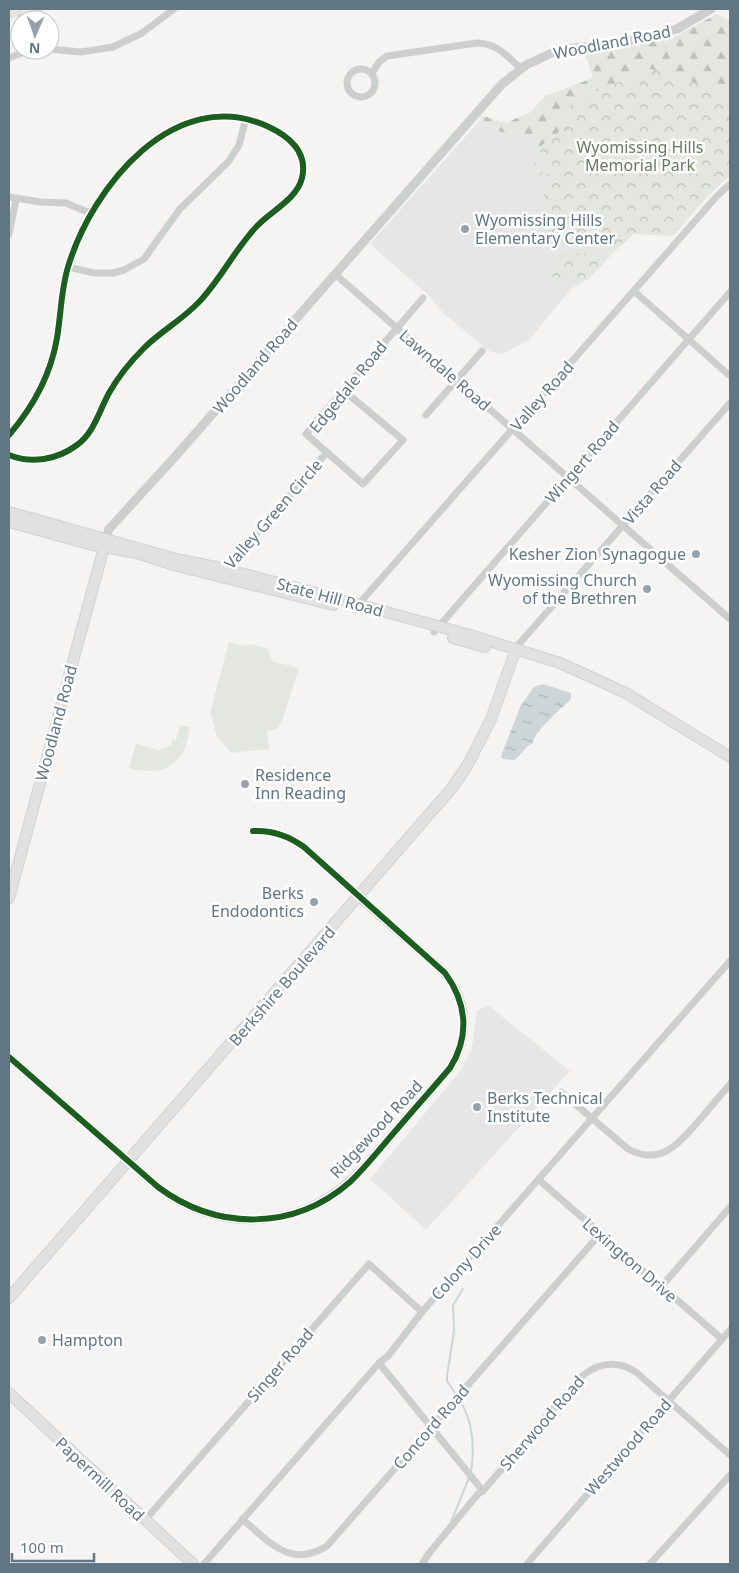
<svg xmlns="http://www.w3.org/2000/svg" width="739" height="1573" font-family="'Noto Sans',sans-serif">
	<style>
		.built { fill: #e5e6e5 }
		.green { fill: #e4e7e0 }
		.forest { fill: url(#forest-firs) }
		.park { fill: url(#park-crowns) }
		.water { fill: url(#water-ripples) }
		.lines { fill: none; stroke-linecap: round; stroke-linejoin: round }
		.stream { stroke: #ccd5d8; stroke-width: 2 }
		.secondary-casing { stroke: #d1d2d2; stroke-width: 12 }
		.primary-casing { stroke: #d0d1d1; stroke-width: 12 }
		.minor { stroke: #cdcfcf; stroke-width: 7 }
		.tertiary { stroke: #cdcfcf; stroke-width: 9 }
		.secondary { stroke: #e1e1e2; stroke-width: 10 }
		.primary { stroke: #e1e1e2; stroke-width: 10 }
		.cycleway-casing { stroke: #fff; stroke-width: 9 }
		.cycleway { stroke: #1b5e20; stroke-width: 6 }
		.poi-dot { fill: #95a2ab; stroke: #fff; stroke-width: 2 }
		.labels { text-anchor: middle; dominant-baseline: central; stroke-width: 5; stroke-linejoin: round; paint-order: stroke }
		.street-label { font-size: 16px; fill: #617685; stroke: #fff }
		.park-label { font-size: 16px; fill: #677b61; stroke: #fff }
		.poi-label { font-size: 16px; fill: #617685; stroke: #fff; text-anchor: start }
	</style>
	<defs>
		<pattern id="forest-firs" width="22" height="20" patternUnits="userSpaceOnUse" patternTransform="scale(1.25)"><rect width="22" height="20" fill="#e4e7e0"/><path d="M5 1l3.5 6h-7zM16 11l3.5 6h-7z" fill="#bcc0bb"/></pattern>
		<pattern id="park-crowns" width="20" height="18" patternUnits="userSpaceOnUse" patternTransform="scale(1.25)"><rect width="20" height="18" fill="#e4e7e0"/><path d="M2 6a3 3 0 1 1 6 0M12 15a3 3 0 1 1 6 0" fill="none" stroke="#bcc0bb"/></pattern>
		<pattern id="water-ripples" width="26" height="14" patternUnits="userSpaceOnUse" patternTransform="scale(1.25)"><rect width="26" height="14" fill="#ccd5d8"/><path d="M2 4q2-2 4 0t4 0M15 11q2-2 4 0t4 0" fill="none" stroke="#a9b1b5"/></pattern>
	</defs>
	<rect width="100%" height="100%" fill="#f5f4f2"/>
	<g class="built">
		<polygon points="481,119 501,132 526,136 539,148 547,173 543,200 543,221 549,238 561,246 615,251 590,278 571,289 529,340 502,354 489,351 443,313 427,294 370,244"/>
		<polygon points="489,1006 570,1071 426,1230 370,1179 461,1070 472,1048 477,1010"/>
	</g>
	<g class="green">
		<polygon points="229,642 246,646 251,644 268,649 272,661 299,668 282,721 277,729 267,731 269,749 231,753 217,736 210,713"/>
		<path d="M180,725L190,727C188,735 187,747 182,754C169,774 149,773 129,768L136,744L159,750L171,745L172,739L176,740Z"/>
	</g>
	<g class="forest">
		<polygon points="9,9 53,9 9,19"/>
		<polygon points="717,14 730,21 730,103 697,83 650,69 623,80 571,103 561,130 539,148 526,136 501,132 481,119 480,115 506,123 531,112 545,96 593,78 586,55 674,37"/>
	</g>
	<g class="park">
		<polygon points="650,69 697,83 730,103 730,176 710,194 673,236 634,234 615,251 561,246 549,238 543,221 543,200 547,173 539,148 561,130 571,103 623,80"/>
		<polygon points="535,163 544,171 535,181 526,173"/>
		<path d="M563,251L584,254L588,251L601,262C587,278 572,292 552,276L558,270L552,264Z"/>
	</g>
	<path class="water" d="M543,684L571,693V699C561,709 535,730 533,743L529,745L515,760L502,759L501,756L521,705L534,687Z"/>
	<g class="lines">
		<g class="stream">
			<polyline points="456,1395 447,1381 447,1376 454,1331 453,1305 463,1289"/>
			<path d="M459,1399C473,1421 475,1446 471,1471"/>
			<polyline points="451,1522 469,1478"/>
		</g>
		<defs>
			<g id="secondary">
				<polyline points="9,898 104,547"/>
				<polyline points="9,1298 452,788 467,766 491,719 516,649"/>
				<polyline points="9,1393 193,1564"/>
			</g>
			<g id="primary">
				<polyline points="9,512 176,559 225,569 313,592 470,635 560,663 626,693 730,757"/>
				<polyline points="9,522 89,544 137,553 174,565 333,605"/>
				<polyline points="453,638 485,647"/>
			</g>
		</defs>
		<use href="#secondary" class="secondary-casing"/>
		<use href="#primary" class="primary-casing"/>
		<g class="minor">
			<polyline points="50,49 81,52 113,47 142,33 174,9"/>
			<polyline points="9,58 29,50"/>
			<circle cx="361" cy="83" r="14"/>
			<path d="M372,73L379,62L387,56L477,43C497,43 507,56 521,69"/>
			<polyline points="9,197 41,202 66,203 90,213"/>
			<polyline points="9,234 16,200"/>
			<polyline points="68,267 94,273 113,273 124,270 144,259 179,210 229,161 239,145 246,118"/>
			<polyline points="335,274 730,619"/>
			<polyline points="634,291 730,376"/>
			<path d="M343,390L403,440L363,484L306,434C345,388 384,343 423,298"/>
			<polyline points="426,415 482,351"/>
			<path d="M9,435C33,407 51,374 57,338C61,314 61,290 68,267C92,187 175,83 269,127C290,137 308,153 302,178C297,199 271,211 257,226C235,249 221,279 199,302C182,320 161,331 144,348C131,361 118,377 109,393C99,411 94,433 77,445C57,460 31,464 9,455"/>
			<polyline points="224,571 327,452"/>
			<polyline points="356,610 358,605 717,196 730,184"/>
			<polyline points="434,632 730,292"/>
			<polyline points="516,649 519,644 730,403"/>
			<path d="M253,831C295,828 331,870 359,897"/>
			<path d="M561,1092L628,1149C660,1166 677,1145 697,1123C708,1110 719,1097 730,1084"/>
			<polyline points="539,1180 722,1339"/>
			<polyline points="661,1287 730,1207"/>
			<polyline points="379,1363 483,1491"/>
			<path d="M242,1519C270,1542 290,1569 327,1546L600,1234"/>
			<polyline points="145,1520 369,1264 422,1312"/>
			<polyline points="204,1564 379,1363 388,1356 422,1312 730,961"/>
			<path d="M422,1564L430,1552L478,1494L483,1491L577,1381C594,1363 615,1359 636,1372L730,1455"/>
			<polyline points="527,1564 730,1330"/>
			<polyline points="650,1564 730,1475"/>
		</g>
		<g class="tertiary">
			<polyline points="104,545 109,529 173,459 502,84 526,65 554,52 572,48 616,44 659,34 677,29 711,9"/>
			<path d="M9,1057L158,1187C226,1238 307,1228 364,1167L450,1068C469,1038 469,1002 445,974C436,963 422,953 411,943C394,928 376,913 359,897"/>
		</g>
		<use href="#secondary" class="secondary"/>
		<use href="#primary" class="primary"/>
		<defs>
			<g id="cycleway">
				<path d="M9,435C33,407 51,374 57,338C61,314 61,290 68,267C92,187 175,83 269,127C290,137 308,153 302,178C297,199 271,211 257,226C235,249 221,279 199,302C182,320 161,331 144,348C131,361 118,377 109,393C99,411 94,433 77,445C57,460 31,464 9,455"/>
				<path d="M9,1057L158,1187C217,1231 294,1231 350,1182C367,1166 382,1146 398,1128C415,1108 433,1088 450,1068C470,1036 467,1003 445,973L304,847C289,836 271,830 253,831"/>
			</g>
		</defs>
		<use href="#cycleway" class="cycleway-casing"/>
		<use href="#cycleway" class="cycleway"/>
	</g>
	<g class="poi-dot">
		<circle cx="465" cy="229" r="5"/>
		<circle cx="696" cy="554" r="5"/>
		<circle cx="647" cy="589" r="5"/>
		<circle cx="245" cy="784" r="5"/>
		<circle cx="314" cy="902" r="5"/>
		<circle cx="477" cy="1107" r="5"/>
		<circle cx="42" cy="1340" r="5"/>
	</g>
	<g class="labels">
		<g class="street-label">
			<text transform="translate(612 42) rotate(-11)">Woodland Road</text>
			<text transform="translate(255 366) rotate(-49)">Woodland Road</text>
			<text transform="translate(445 370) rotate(41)">Lawndale Road</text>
			<text transform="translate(348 387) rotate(-51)">Edgedale Road</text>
			<text transform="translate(542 396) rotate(-49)">Valley Road</text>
			<text transform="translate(582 462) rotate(-49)">Wingert Road</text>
			<text transform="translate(652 492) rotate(-49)">Vista Road</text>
			<text transform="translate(273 514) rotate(-49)">Valley Green Circle</text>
			<text transform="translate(330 597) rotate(15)">State Hill Road</text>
			<text transform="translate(56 723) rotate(-75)">Woodland Road</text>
			<text transform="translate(282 986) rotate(-49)">Berkshire Boulevard</text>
			<text transform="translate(376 1129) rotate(-47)">Ridgewood Road</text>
			<text transform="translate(630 1260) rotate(41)">Lexington Drive</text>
			<text transform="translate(466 1262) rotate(-48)">Colony Drive</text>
			<text transform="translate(280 1365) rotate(-49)">Singer Road</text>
			<text transform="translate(542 1423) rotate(-49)">Sherwood Road</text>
			<text transform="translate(431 1427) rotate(-49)">Concord Road</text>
			<text transform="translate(628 1447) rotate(-49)">Westwood Road</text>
			<text transform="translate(100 1479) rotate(43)">Papermill Road</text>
		</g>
		<g class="park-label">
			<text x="640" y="147">Wyomissing Hills<tspan x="640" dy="18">Memorial Park</tspan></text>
		</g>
		<g class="poi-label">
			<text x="475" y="220">Wyomissing Hills<tspan x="475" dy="18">Elementary Center</tspan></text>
			<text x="686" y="554" text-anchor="end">Kesher Zion Synagogue</text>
			<text x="637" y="580" text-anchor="end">Wyomissing Church<tspan x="637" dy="18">of the Brethren</tspan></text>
			<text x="255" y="775">Residence<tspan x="255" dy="18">Inn Reading</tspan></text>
			<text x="304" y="893" text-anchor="end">Berks<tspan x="304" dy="18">Endodontics</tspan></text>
			<text x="487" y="1098">Berks Technical<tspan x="487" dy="18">Institute</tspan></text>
			<text x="52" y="1340">Hampton</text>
		</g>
	</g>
	<rect width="739" height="1573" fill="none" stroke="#617685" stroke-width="20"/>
	<g transform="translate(35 35) rotate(182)"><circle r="24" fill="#ffffff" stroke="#c0c8ce"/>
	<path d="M0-4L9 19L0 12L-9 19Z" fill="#95a2ab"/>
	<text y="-8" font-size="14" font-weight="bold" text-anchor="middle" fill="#617685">N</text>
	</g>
	<path d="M12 1553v8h82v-8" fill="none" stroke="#617685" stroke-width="2.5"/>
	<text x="20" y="1553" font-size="15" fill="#617685" stroke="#ffffff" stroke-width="4" paint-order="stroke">100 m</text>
</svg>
